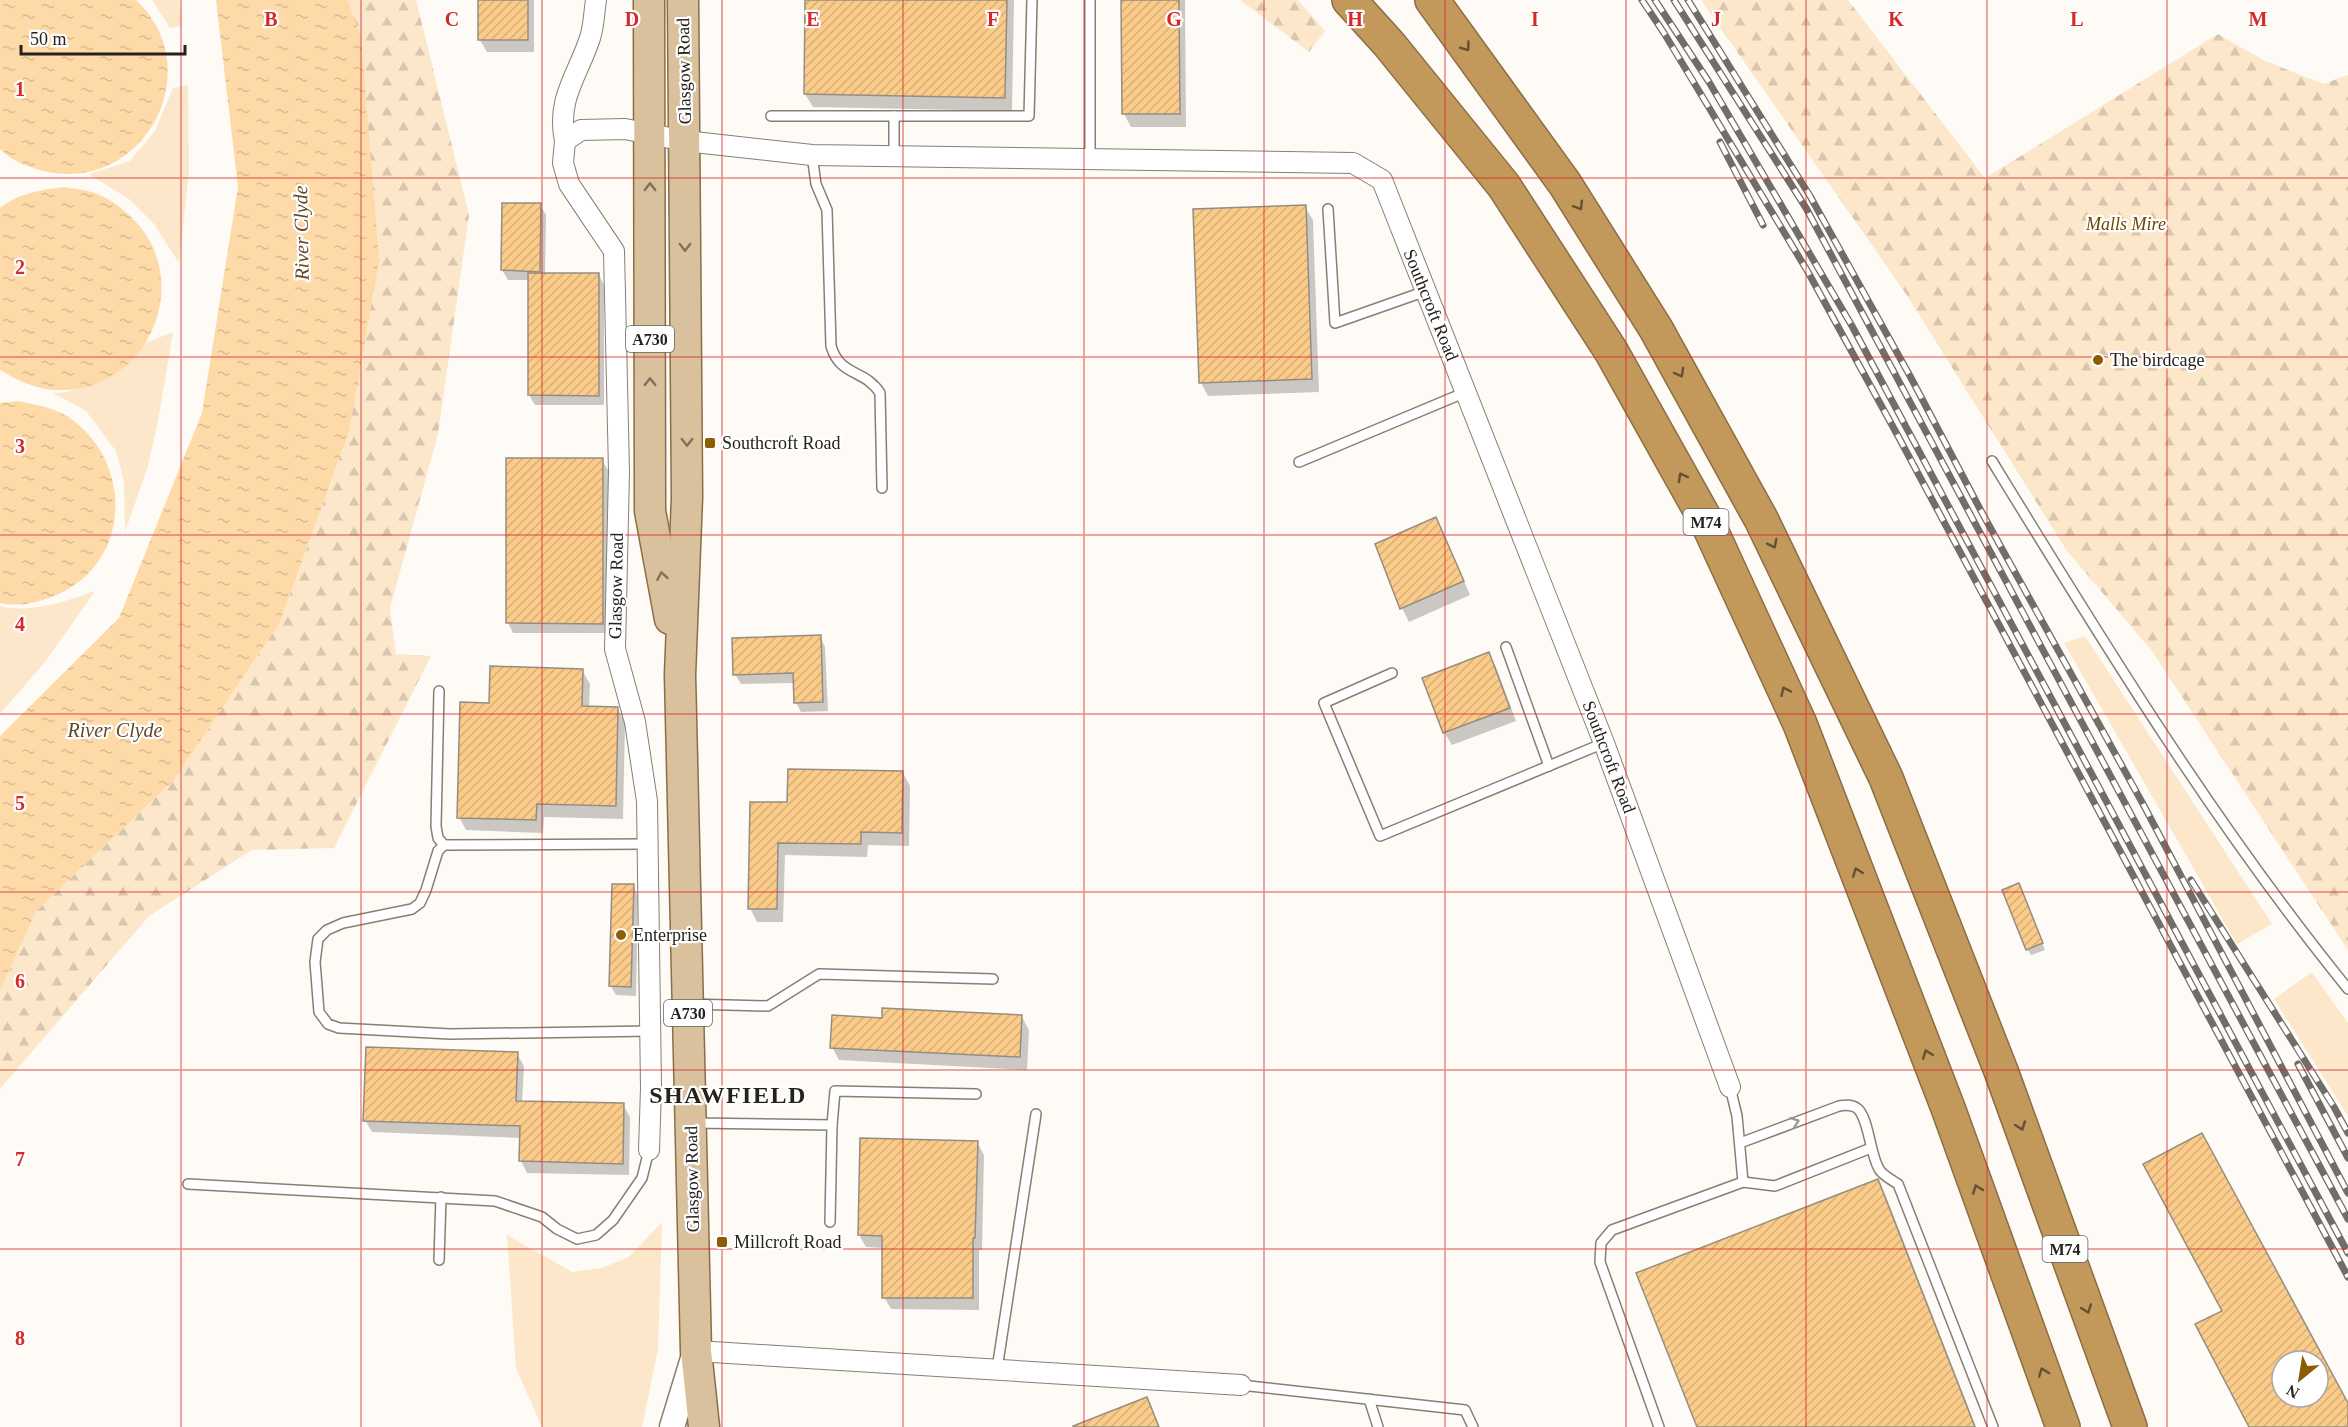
<svg xmlns="http://www.w3.org/2000/svg" width="2348" height="1427" font-family="'Times New Roman',serif">
	<style>
		.green { fill: #fce7cb }
		.forest { fill: url(#forest-firs) }
		.water { fill: url(#water-ripples) }
		.shadow { fill: #0003 }
		.building { fill: url(#building-hatch); stroke: #968d81; stroke-width: 1.5; fill-rule: evenodd }
		.lines { fill: none; stroke-linecap: round; stroke-linejoin: round }
		.service-casing { stroke: #887f74; stroke-width: 12 }
		.minor-casing { stroke: #887f74; stroke-width: 22 }
		.tertiary-casing { stroke: #887f74; stroke-width: 27 }
		.primary-casing { stroke: #8b6e45; stroke-width: 33 }
		.motorway-casing { stroke: #8b6e45; stroke-width: 36 }
		.service { stroke: #fff; stroke-width: 9 }
		.minor { stroke: #fff; stroke-width: 20 }
		.tertiary { stroke: #fff; stroke-width: 24 }
		.primary { stroke: #dac19d; stroke-width: 30 }
		.motorway { stroke: #c2985b; stroke-width: 33 }
		.rail-casing { stroke: #716d68; stroke-width: 7 }
		.rail { stroke: #fff; stroke-width: 4.5; stroke-dasharray: 14; stroke-linecap: butt }
		.oneway { stroke: #645135 }
		.oneway2 { stroke: #80715c }
		.oneway3 { stroke: #9d9b99 }
		.grid { fill: none; stroke: #d62828; stroke-width: 1.5; stroke-opacity: 0.55 }
		.poi-dot { fill: #8c5e03; stroke: #fff; stroke-width: 2 }
		.labels { text-anchor: middle; dominant-baseline: central; stroke-width: 4.5; stroke-linejoin: round; paint-order: stroke }
		.shield { fill: #fff; stroke: #666460; stroke-width: 1.5 }
		.shield-label { font-size: 16px; font-weight: bold; fill: #25211c }
		.street-label { font-size: 18px; fill: #25211c; stroke: #fff }
		.park-label { font-size: 18px; font-style: italic; fill: #6d4700; stroke: #fff }
		.poi-label { font-size: 18px; fill: #25211c; stroke: #fff; text-anchor: start }
		.water-label { font-size: 20px; font-style: italic; fill: #614925; stroke: #fff }
		.district-label { font-size: 24px; font-weight: bold; letter-spacing: 1.5px; fill: #25211c; stroke: #fff }
		.grid-label { font-size: 20px; text-anchor: middle; font-weight: bold; fill: #d62828; stroke: #fff; stroke-width: 4.5; stroke-linejoin: round; paint-order: stroke }
	</style>
	<defs>
		<pattern id="forest-firs" width="22" height="20" patternUnits="userSpaceOnUse" patternTransform="scale(1.5)"><rect width="22" height="20" fill="#fce7cb"/><path d="M5 1l3.5 6h-7zM16 11l3.5 6h-7z" fill="#d8c6ae"/></pattern>
		<pattern id="water-ripples" width="26" height="14" patternUnits="userSpaceOnUse" patternTransform="scale(1.5)"><rect width="26" height="14" fill="#fedaa9"/><path d="M2 4q2-2 4 0t4 0M15 11q2-2 4 0t4 0" fill="none" stroke="#dabb91"/></pattern>
		<pattern id="building-hatch" width="6" height="6" patternUnits="userSpaceOnUse" patternTransform="scale(1.5)"><rect width="6" height="6" fill="#fbcb89"/><path d="M-1 1l2-2M0 6l6-6M5 7l2-2" fill="none" stroke="#d7ae76"/></pattern>
	</defs>
	<rect width="100%" height="100%" fill="#fefaf5"/>
	<g class="green">
		<polygon points="152,0 179,0 182,26 170,28"/>
		<polygon points="188,85 189,172 179,263 154,224 129,199 89,174 130,161 155,131 173,88"/>
		<polygon points="173,332 158,421 148,466 125,532 124,482 116,451 86,411 53,393 67,392 116,371 143,344"/>
		<path d="M95,591L45,662L0,714V606C30,614 67,601 95,591Z"/>
		<polygon points="2085,636 2272,924 2237,944 2064,643"/>
		<polygon points="2312,972 2348,1023 2348,1116 2274,999"/>
		<polygon points="662,1222 658,1349 642,1427 542,1427 516,1368 507,1235 572,1272 602,1268 629,1257"/>
	</g>
	<g class="forest">
		<polygon points="348,0 416,0 469,215 438,434 390,608 396,654 431,656 334,848 252,850 149,916 0,1089 0,991 36,911 174,780 280,622 349,432 361,37"/>
		<polygon points="1240,0 1298,0 1325,31 1309,52"/>
		<polygon points="1701,0 1848,0 1985,178 2218,34 2263,60 2323,84 2348,75 2348,950 2152,651 2067,551 1906,294"/>
	</g>
	<g class="water">
		<path d="M0,0H136C209,68 146,191 48,172C31,168 13,162 0,149Z"/>
		<polygon points="216,0 348,0 361,37 379,261 349,432 280,622 174,780 36,911 0,991 0,736 119,618 202,413 238,187"/>
		<path d="M64,187C73,189 83,189 91,192C106,196 119,206 130,216C198,279 148,395 55,390C35,389 17,380 0,370V208C19,193 40,190 64,187Z"/>
		<path d="M18,401C38,405 58,408 74,421C135,469 129,566 54,596C37,603 18,607 0,603V403Z"/>
	</g>
	<g class="shadow">
		<polygon points="479,0 534,0 534,52 487,52 480,40"/>
		<polygon points="807,0 1014,0 1012,111 813,107 805,94"/>
		<polygon points="1122,0 1185,0 1186,127 1131,127 1124,114"/>
		<polygon points="503,204 540,205 546,215 545,274 599,275 604,285 604,405 535,405 529,395 530,280 508,280 502,270"/>
		<polygon points="1305,207 1313,220 1319,392 1208,396 1201,383"/>
		<polygon points="602,460 608,470 608,633 513,633 508,623"/>
		<polygon points="1443,532 1470,595 1409,622 1402,608 1377,544"/>
		<polygon points="820,637 825,647 828,711 801,712 796,702 795,683 741,684 735,674"/>
		<polygon points="1488,654 1496,667 1516,721 1452,745 1444,732"/>
		<polygon points="582,670 590,684 589,707 617,708 625,722 623,819 544,817 543,833 466,830 459,817 491,705"/>
		<polygon points="903,773 910,786 909,846 868,845 867,857 785,855 783,922 757,922 750,908 789,804"/>
		<polygon points="633,886 638,896 636,996 616,995 610,985"/>
		<polygon points="2022,891 2045,950 2031,955 2027,949"/>
		<polygon points="1022,1017 1029,1030 1027,1070 839,1060 832,1047 883,1019"/>
		<polygon points="517,1054 524,1066 522,1103 623,1105 630,1117 629,1175 527,1173 521,1161 521,1138 372,1132 365,1120"/>
		<polygon points="977,1142 984,1155 982,1250 979,1250 979,1310 891,1309 884,1297 884,1248 866,1247 859,1235"/>
		<polygon points="1878,1181 1885,1194 1976,1427 1699,1427"/>
	</g>
	<g class="building">
		<rect x="478" y="0" width="50" height="40"/>
		<polygon points="805,0 1007,0 1005,98 804,94"/>
		<polygon points="1121,0 1179,0 1180,114 1122,114"/>
		<polygon points="502,203 541,203 540,272 501,270"/>
		<polygon points="1306,205 1312,379 1199,383 1193,209"/>
		<polygon points="528,273 599,273 599,396 528,395"/>
		<polygon points="506,458 603,458 603,624 506,623"/>
		<polygon points="1436,517 1464,581 1400,609 1375,544"/>
		<polygon points="821,635 823,702 794,703 793,673 733,675 732,638"/>
		<polygon points="1489,652 1510,708 1443,733 1422,678"/>
		<polygon points="490,666 583,669 582,706 618,707 616,806 537,804 536,820 457,818 460,702 489,703"/>
		<polygon points="788,769 903,771 902,833 861,832 861,844 778,843 777,909 748,909 750,802 787,802"/>
		<polygon points="2019,883 2043,943 2026,950 2002,890"/>
		<polygon points="612,884 634,884 631,987 609,986"/>
		<polygon points="882,1008 1022,1015 1020,1057 830,1048 832,1015 882,1018"/>
		<polygon points="366,1047 518,1052 516,1101 624,1103 623,1164 519,1161 520,1126 363,1121"/>
		<path d="M2202,1133L2348,1403V1427H2249L2195,1324L2222,1311L2143,1164ZM2282,1361H2318V1397H2282Z"/>
		<polygon points="860,1138 978,1141 975,1238 973,1238 973,1298 882,1298 882,1236 858,1235"/>
		<polygon points="1878,1179 1975,1427 1697,1427 1636,1273"/>
		<polygon points="1147,1397 1159,1427 1073,1427 1073,1426"/>
	</g>
	<g class="lines">
		<defs>
			<g id="service">
				<polyline points="1090,0 1090,159"/>
				<polyline points="771,116 1029,116 1032,0"/>
				<path d="M812,155L816,184L827,210L831,346C840,377 865,369 880,393L882,488"/>
				<polyline points="894,157 894,116"/>
				<polyline points="1328,209 1335,323 1426,291"/>
				<path d="M1992,461C2103,642 2214,824 2348,989"/>
				<polyline points="1299,462 1466,392"/>
				<polyline points="1506,647 1549,766"/>
				<polyline points="1392,673 1324,703 1380,836 1604,743"/>
				<polyline points="439,691 436,826 438,838 444,845"/>
				<polyline points="648,844 444,845 438,851 426,890 420,903 412,909 343,923 327,930 318,939 315,962 319,1012 328,1024 339,1028 450,1034 650,1031"/>
				<polyline points="691,1004 768,1006 819,974 993,979"/>
				<polyline points="693,1123 832,1125 835,1091 976,1094"/>
				<path d="M1740,1143L1839,1106C1845,1105 1852,1104 1858,1109C1869,1120 1870,1154 1879,1169C1882,1175 1892,1180 1898,1184L1993,1427"/>
				<polyline points="1743,1182 1775,1186 1871,1148"/>
				<polyline points="188,1184 495,1201 542,1217 557,1229 577,1239 596,1235 613,1220 642,1178 649,1150"/>
				<polyline points="830,1222 832,1125"/>
				<polyline points="439,1260 441,1197"/>
				<polyline points="997,1369 1036,1114"/>
				<polyline points="1241,1385 1465,1410 1473,1427"/>
				<polyline points="1369,1399 1378,1427"/>
				<polyline points="1659,1427 1600,1262 1601,1243 1612,1230 1743,1182 1737,1116 1730,1087"/>
			</g>
			<g id="minor">
				<path d="M565,141C556,99 578,75 590,38C594,26 594,12 596,0"/>
				<polyline points="649,1150 651,1088 647,801 635,722 615,649 619,472 614,251 569,184 563,163 565,141 581,130 625,129 685,141 812,155 1353,163 1382,180 1604,743 1730,1087"/>
				<polyline points="696,1351 1241,1385"/>
			</g>
			<polyline id="tertiary" points="672,1427 694,1355"/>
			<g id="primary">
				<polyline points="649,0 650,511 670,619"/>
				<polyline points="683,0 687,497 680,675 696,1351 704,1427"/>
			</g>
			<g id="motorway">
				<polyline points="1349,0 1389,44 1504,186 1611,351 1709,526 1800,724 1948,1108 2063,1427"/>
				<polyline points="1432,0 1565,184 1656,329 1761,519 1886,778 2001,1071 2130,1427"/>
			</g>
		</defs>
		<use href="#service" class="service-casing"/>
		<use href="#minor" class="minor-casing"/>
		<use href="#tertiary" class="tertiary-casing"/>
		<use href="#primary" class="primary-casing"/>
		<use href="#motorway" class="motorway-casing"/>
		<use href="#service" class="service"/>
		<use href="#minor" class="minor"/>
		<use href="#tertiary" class="tertiary"/>
		<use href="#primary" class="primary"/>
		<use href="#motorway" class="motorway"/>
		<defs>
			<g id="rail">
				<polyline points="1642,0 1664,33 1808,272 1898,436 2348,1277"/>
				<polyline points="1655,0 1709,82 1852,326 2348,1253"/>
				<polyline points="1674,0 1806,208 2348,1219"/>
				<polyline points="1688,0 1810,196 1910,376 1980,509 2143,804 2348,1193"/>
				<polyline points="1720,142 1763,225"/>
				<polyline points="2191,880 2334,1107 2348,1133"/>
				<polyline points="2298,1064 2348,1158"/>
			</g>
		</defs>
		<use href="#rail" class="rail-casing"/>
		<use href="#rail" class="rail"/>
	</g>
	<defs><path id="oneway-chevron" d="M-2-3.5L2.5 0L-2 3.5" fill="none" stroke-width="1.6" stroke-linecap="round" stroke-linejoin="round" transform="scale(1.5)"/></defs>
	<g class="oneway">
		<use href="#oneway-chevron" transform="translate(1466 47) rotate(54)"/>
		<use href="#oneway-chevron" transform="translate(1579 206) rotate(58)"/>
		<use href="#oneway-chevron" transform="translate(1680 373) rotate(61)"/>
		<use href="#oneway-chevron" transform="translate(1682 477) rotate(-119)"/>
		<use href="#oneway-chevron" transform="translate(1773 544) rotate(64)"/>
		<use href="#oneway-chevron" transform="translate(1785 691) rotate(-115)"/>
		<use href="#oneway-chevron" transform="translate(1857 872) rotate(-111)"/>
		<use href="#oneway-chevron" transform="translate(1927 1054) rotate(-111)"/>
		<use href="#oneway-chevron" transform="translate(2021 1126) rotate(70)"/>
		<use href="#oneway-chevron" transform="translate(1977 1189) rotate(-110)"/>
		<use href="#oneway-chevron" transform="translate(2087 1309) rotate(70)"/>
		<use href="#oneway-chevron" transform="translate(2043 1372) rotate(-110)"/>
	</g>
	<g class="oneway2">
		<use href="#oneway-chevron" transform="translate(650 187) rotate(-90)"/>
		<use href="#oneway-chevron" transform="translate(685 247) rotate(90)"/>
		<use href="#oneway-chevron" transform="translate(650 382) rotate(-90)"/>
		<use href="#oneway-chevron" transform="translate(687 442) rotate(90)"/>
		<use href="#oneway-chevron" transform="translate(662 576) rotate(-100)"/>
	</g>
	<use class="oneway3" href="#oneway-chevron" transform="translate(1795 1122) rotate(-20)"/>
	<path class="grid" d="M181,0V1427M361,0V1427M542,0V1427M722,0V1427M903,0V1427M1084,0V1427M1264,0V1427M1445,0V1427M1626,0V1427M1806,0V1427M1987,0V1427M2167,0V1427M0,178H2348M0,357H2348M0,535H2348M0,714H2348M0,892H2348M0,1070H2348M0,1249H2348"/>
	<g class="poi-dot">
		<circle cx="2098" cy="360" r="6"/>
		<rect x="704" y="437" width="12" height="12" rx="3"/>
		<circle cx="621" cy="935" r="6"/>
		<rect x="716" y="1236" width="12" height="12" rx="3"/>
	</g>
	<g class="labels">
		<g class="shield">
			<rect x="626" y="326" width="48" height="26" rx="4.5"/>
			<rect x="1683.5" y="509" width="45" height="26" rx="4.5"/>
			<rect x="664" y="1000" width="48" height="26" rx="4.5"/>
			<rect x="2042.5" y="1236" width="45" height="26" rx="4.5"/>
		</g>
		<g class="shield-label">
			<text x="650" y="339">A730</text>
			<text x="1706" y="522">M74</text>
			<text x="688" y="1013">A730</text>
			<text x="2065" y="1249">M74</text>
		</g>
		<g class="street-label">
			<text transform="translate(684 71) rotate(-91)">Glasgow Road</text>
			<text transform="translate(1431 305) rotate(68)">Southcroft Road</text>
			<text transform="translate(616 586) rotate(-89)">Glasgow Road</text>
			<text transform="translate(1609 757) rotate(69)">Southcroft Road</text>
			<text transform="translate(692 1179) rotate(-91)">Glasgow Road</text>
		</g>
		<g class="park-label">
			<text x="2126" y="224">Malls Mire</text>
		</g>
		<g class="poi-label">
			<text x="2110" y="360">The birdcage</text>
			<text x="722" y="443">Southcroft Road</text>
			<text x="633" y="935">Enterprise</text>
			<text x="734" y="1242">Millcroft Road</text>
		</g>
		<g class="water-label">
			<text transform="translate(301 233) rotate(-91)">River Clyde</text>
			<text x="115" y="730">River Clyde</text>
		</g>
		<g class="district-label">
			<text x="728" y="1095">SHAWFIELD</text>
		</g>
	</g>
	<g class="grid-label">
		<text x="271" y="26">B</text>
		<text x="452" y="26">C</text>
		<text x="632" y="26">D</text>
		<text x="813" y="26">E</text>
		<text x="993" y="26">F</text>
		<text x="1174" y="26">G</text>
		<text x="1355" y="26">H</text>
		<text x="1535" y="26">I</text>
		<text x="1716" y="26">J</text>
		<text x="1896" y="26">K</text>
		<text x="2077" y="26">L</text>
		<text x="2258" y="26">M</text>
		<text x="20" y="96">1</text>
		<text x="20" y="274">2</text>
		<text x="20" y="453">3</text>
		<text x="20" y="631">4</text>
		<text x="20" y="810">5</text>
		<text x="20" y="988">6</text>
		<text x="20" y="1166">7</text>
		<text x="20" y="1345">8</text>
	</g>
	<g transform="translate(2300 1379) rotate(210)"><circle r="28" fill="#ffffff" stroke="#a8a6a4" stroke-width="1.5"/>
	<path d="M0-4.5L10 22L0 15L-10 22Z" fill="#8c5e03"/>
	<text y="-9" font-size="16" font-weight="bold" text-anchor="middle" fill="#25211c">N</text>
	</g>
	<path d="M21 45v9h164v-9" fill="none" stroke="#25211c" stroke-width="3"/>
	<text x="30" y="45" font-size="18" fill="#25211c" stroke="#ffffff" stroke-width="4.5" paint-order="stroke">50 m</text>
</svg>
